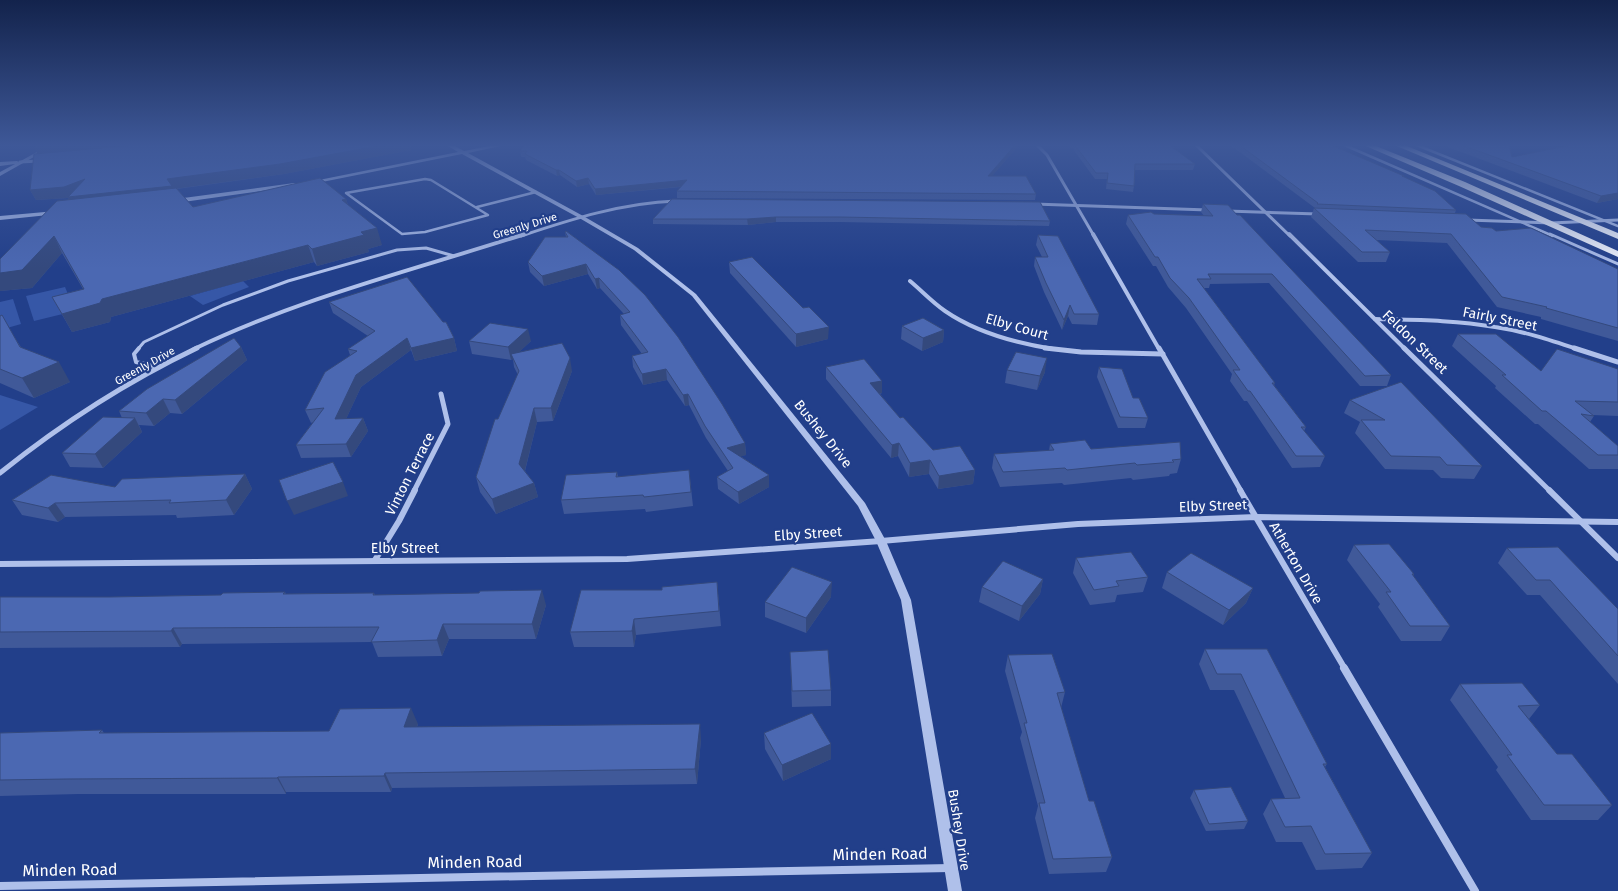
<svg xmlns="http://www.w3.org/2000/svg" width="1618" height="891" font-family="'Fira Sans',sans-serif">
	<style>
		.green { fill: #3657a7 }
		.lines { fill: none; stroke-linecap: round; stroke-linejoin: round }
		.service-far2 { stroke: #afc0ea; stroke-width: 2.5 }
		.service-far1 { stroke: #afc0ea; stroke-width: 3 }
		.service { stroke: #afc0ea; stroke-width: 4 }
		.minor-far4 { stroke: #afc0ea; stroke-width: 3 }
		.minor-far3 { stroke: #afc0ea; stroke-width: 4 }
		.minor-far2 { stroke: #afc0ea; stroke-width: 5 }
		.minor-far1 { stroke: #afc0ea; stroke-width: 6 }
		.minor { stroke: #afc0ea; stroke-width: 8 }
		.tertiary { fill: #afc0ea; fill-rule: evenodd }
		.primary { fill: #f3f6fe; fill-rule: evenodd }
		.wall { fill: #405999 }
		.shaded-wall { fill: #34497d }
		.building { fill: #4b68b2; stroke: #34497d }
		.labels { text-anchor: middle; dominant-baseline: central; stroke-width: 4.5; stroke-linejoin: round; paint-order: stroke }
		.far-street-label { font-size: 11px; fill: #fff; stroke: #223f8a }
		.street-label { font-size: 14px; fill: #fff; stroke: #223f8a }
		.near-street-label { font-size: 16px; fill: #fff; stroke: #223f8a }
	</style>
	<rect width="100%" height="100%" fill="#223f8a"/>
	<g class="green">
		<polygon points="243,281 249,287 203,305 190,296"/>
		<polygon points="65,287 75,311 34,321 26,296"/>
		<polygon points="13,299 21,324 0,330 0,302"/>
		<polygon points="0,395 38,407 0,430"/>
	</g>
	<g class="lines">
		<g class="service-far2">
			<polyline points="1342,144 1553,236"/>
			<polyline points="1414,144 1618,226"/>
			<polygon points="425,179 431,180 488,215 425,232 402,234 346,193"/>
			<polyline points="477,207 536,192"/>
		</g>
		<g class="service-far1">
			<polyline points="1550,234 1618,264"/>
			<polyline points="138,349 144,342 223,305 288,281 397,250 426,248 454,256"/>
		</g>
		<polyline class="service" points="139,348 134,354 136,362 158,367"/>
		<g class="minor-far4">
			<polyline points="1036,144 1047,155 1094,236"/>
			<polyline points="1195,144 1290,236"/>
			<polyline points="20,162 38,161"/>
			<polyline points="1034,204 1208,210"/>
			<polyline points="1227,211 1318,214"/>
			<polyline points="1467,220 1551,223 1618,220"/>
			<path d="M521,236C572,219 622,203 676,201"/>
		</g>
		<g class="minor-far3">
			<polyline points="1093,234 1159,349"/>
			<polyline points="1289,234 1405,349"/>
			<path d="M910,281C922,291 932,302 945,311C977,333 1015,343 1053,349"/>
			<path d="M1375,319C1415,320 1455,320 1495,327C1523,331 1550,340 1577,349"/>
			<path d="M194,349C300,298 413,270 525,234"/>
		</g>
		<g class="minor-far2">
			<polyline points="1045,348 1081,352 1163,354"/>
			<polyline points="1159,348 1241,491"/>
			<polyline points="1404,348 1550,491"/>
			<polyline points="1574,348 1618,362"/>
			<path d="M0,473C61,424 126,382 197,348"/>
			<polyline points="414,491 448,424 441,394"/>
		</g>
		<g class="minor-far1">
			<polyline points="1240,490 1345,669"/>
			<polyline points="1549,490 1618,558"/>
			<polyline points="375,560 399,521 415,490"/>
			<polyline points="0,564 627,559 881,541 1078,524 1256,517 1618,522"/>
		</g>
		<g class="minor">
			<polyline points="1344,668 1475,891"/>
			<polyline points="0,886 951,868"/>
		</g>
		<g class="tertiary">
			<polygon points="51,144 57,144 0,176 0,172 15,164 0,166 0,162 17,161 19,162"/>
			<polygon points="445,144 451,144 464,151 499,144 510,144 468,153 585,217 638,248 696,294 865,503 886,541 911,600 962,891 948,891 901,600 876,541 858,506 692,296 634,250 581,219 462,154 312,184 309,182 458,152"/>
			<polygon points="294,183 296,184 296,186 176,203 173,201 176,199"/>
			<polygon points="56,211 59,213 58,214 0,220 0,216"/>
		</g>
		<g class="primary">
			<polygon points="1361,144 1371,144 1465,182 1618,251 1618,257 1459,186"/>
			<polygon points="1392,144 1402,144 1618,233 1618,239"/>
		</g>
	</g>
	<g class="wall">
		<polygon points="38,144 410,144 411,150 284,174 177,189 193,207 346,199 348,205 382,245 368,249 369,252 317,266 314,262 111,317 110,322 72,332 52,297 83,289 62,253 32,288 0,291 0,259 69,199 68,198 36,200 30,190 38,154 34,147"/>
		<polygon points="525,144 1019,144 1018,146 992,176 1036,194 1035,200 677,198 677,191 681,187 596,195 589,184 577,187 560,175 557,176 526,160 525,157 521,157 520,151"/>
		<polygon points="1067,144 1168,144 1195,164 1193,170 1135,170 1134,186 1133,192 1106,189 1107,179 1095,179 1073,149"/>
		<polygon points="1229,144 1329,144 1404,176 1404,177 1456,210 1455,213 1481,227 1618,269 1618,341 1541,319 1541,317 1497,307 1447,243 1376,240 1390,252 1386,262 1358,262 1311,217 1314,208 1315,208"/>
		<polygon points="1440,144 1509,144 1512,157 1618,199 1597,203"/>
		<polygon points="672,199 1050,221 1049,226 840,222 776,222 748,225 653,224 653,219"/>
		<polygon points="1203,204 1237,215 1391,375 1387,386 1360,386 1269,283 1210,284 1209,288 1204,288 1275,383 1274,385 1306,427 1304,431 1325,456 1320,467 1292,468 1247,401 1244,401 1230,381 1232,374 1186,308 1168,287 1156,266 1153,266 1126,224 1128,215 1154,214 1204,216 1201,212"/>
		<polygon points="565,232 745,443 746,455 740,456 769,475 769,487 739,504 718,489 717,477 728,471 706,438 689,405 685,406 667,380 643,385 633,367 632,356 642,354 621,325 620,315 624,314 600,288 597,289 588,274 544,286 530,272 528,262 566,237"/>
		<polygon points="1038,235 1099,314 1097,325 1072,324 1068,316 1062,330 1044,292 1034,266 1035,257 1042,257 1036,245"/>
		<polygon points="729,262 828,339 796,347 730,273"/>
		<polygon points="329,302 454,338 457,351 415,361 411,350 361,387 346,419 363,418 368,431 351,457 301,458 296,445 313,422 311,423 305,410 350,355 348,349 368,336 333,313"/>
		<polygon points="0,316 21,347 70,382 34,398 0,383"/>
		<polygon points="902,326 944,330 943,342 922,351 901,339"/>
		<polygon points="1458,334 1541,371 1618,369 1618,416 1592,415 1594,416 1590,422 1618,446 1618,469 1589,469 1538,424 1535,424 1495,388 1496,386 1452,346"/>
		<polygon points="469,341 531,341 519,352 572,371 553,421 537,422 525,471 534,483 538,497 496,514 480,492 476,477 498,419 518,375 514,367 513,359 511,360 472,354"/>
		<polygon points="241,347 247,360 182,414 170,413 154,426 139,425 142,432 103,468 70,467 62,453 122,418 119,411"/>
		<polygon points="826,367 882,393 880,394 900,418 933,450 975,470 973,484 938,489 929,474 909,477 898,456 891,458 826,379"/>
		<polygon points="1099,367 1133,398 1148,418 1145,428 1118,428 1097,377"/>
		<polygon points="1007,370 1045,372 1037,390 1005,383"/>
		<polygon points="1350,400 1482,466 1474,479 1441,478 1433,470 1385,469 1355,433 1360,422 1344,413"/>
		<polygon points="1050,444 1091,449 1181,459 1177,473 1170,474 1169,476 1133,480 1131,478 1064,485 1062,483 1000,487 992,468 994,454 1049,451"/>
		<polygon points="689,470 693,506 646,512 645,509 564,514 561,500 617,472 618,477"/>
		<polygon points="245,474 252,489 234,515 177,518 176,515 65,517 58,522 22,515 12,500 115,487"/>
		<polygon points="1354,545 1414,574 1413,576 1450,626 1441,641 1401,641 1378,607 1380,604 1347,560"/>
		<polygon points="1507,548 1618,609 1618,684 1540,595 1527,595 1498,563"/>
		<polygon points="1076,558 1148,577 1143,592 1117,595 1115,602 1090,605 1073,573"/>
		<polygon points="1167,572 1253,588 1246,603 1223,625 1162,588"/>
		<polygon points="1043,579 1040,594 1019,621 979,602 982,587"/>
		<polygon points="717,582 721,626 636,635 634,647 574,647 570,632 662,590"/>
		<polygon points="285,592 286,594 374,593 375,595 546,605 536,639 449,639 442,656 378,657 372,642 182,644 180,647 0,648 0,597 110,597 221,595"/>
		<polygon points="831,597 806,633 765,617 765,602"/>
		<polygon points="1205,649 1267,649 1327,764 1325,767 1372,853 1362,868 1316,870 1302,842 1276,842 1263,814 1271,799 1285,798 1234,690 1210,690 1199,664"/>
		<polygon points="790,652 831,690 831,706 792,707"/>
		<polygon points="1008,655 1065,692 1061,708 1089,801 1112,857 1106,872 1049,874 1035,818 1038,806 1020,738 1022,732 1005,671"/>
		<polygon points="1460,684 1540,705 1529,719 1557,754 1612,805 1598,820 1531,820 1496,770 1498,767 1450,700"/>
		<polygon points="418,724 417,727 701,739 697,784 392,788 391,792 286,792 286,794 79,794 0,796 0,733 102,730 104,733 329,731"/>
		<polygon points="764,733 831,759 783,781 765,749"/>
		<polygon points="1194,790 1248,821 1244,829 1206,831 1190,798"/>
	</g>
	<g class="shaded-wall">
		<polygon points="38,144 194,144 39,157 34,147 39,147"/>
		<polygon points="388,144 410,144 411,150 284,174 174,189 73,208 68,198 36,200 30,190 85,179"/>
		<polygon points="1016,144 1019,144 1018,146 987,182 988,176"/>
		<polygon points="556,170 559,170 560,175 557,176"/>
		<polygon points="588,178 589,184 577,187 576,181"/>
		<polygon points="687,180 687,186 596,195 595,189"/>
		<polygon points="1618,193 1618,199 1597,203 1601,196"/>
		<polygon points="346,199 351,215 342,200"/>
		<polygon points="776,217 776,222 748,225 747,219"/>
		<polygon points="377,228 382,245 368,249 369,252 317,266 312,249 361,232"/>
		<polygon points="54,236 62,253 32,288 0,291 0,273"/>
		<polygon points="308,245 314,262 111,317 110,322 72,332 62,314 102,299"/>
		<polygon points="586,264 588,274 544,286 542,276"/>
		<polygon points="599,278 600,288 597,289 595,279"/>
		<polygon points="1070,305 1068,316 1062,330 1064,320"/>
		<polygon points="829,327 828,339 796,347 796,334"/>
		<polygon points="528,329 531,341 513,358 511,354 513,359 511,360 508,347"/>
		<polygon points="944,330 943,342 922,351 923,338"/>
		<polygon points="407,338 411,350 361,387 340,432 335,419 356,375"/>
		<polygon points="454,338 457,351 415,361 411,348"/>
		<polygon points="241,347 247,360 182,414 175,400"/>
		<polygon points="570,358 572,371 553,421 551,408"/>
		<polygon points="1047,358 1045,372 1037,390 1040,376"/>
		<polygon points="59,362 70,382 34,398 22,378"/>
		<polygon points="666,369 667,380 643,385 642,374"/>
		<polygon points="882,381 882,393 870,396 870,383"/>
		<polygon points="688,394 689,405 685,406 683,395"/>
		<polygon points="163,399 170,413 154,426 146,413"/>
		<polygon points="534,408 537,422 523,478 519,464"/>
		<polygon points="135,418 142,432 103,468 95,454"/>
		<polygon points="363,418 368,431 351,457 346,444"/>
		<polygon points="745,443 746,455 728,460 727,448"/>
		<polygon points="899,443 898,456 891,458 892,445"/>
		<polygon points="930,460 929,474 909,477 910,463"/>
		<polygon points="975,470 973,484 938,489 939,476"/>
		<polygon points="245,474 252,489 234,515 226,500"/>
		<polygon points="769,475 769,487 739,504 738,492"/>
		<polygon points="343,482 348,496 294,515 287,501"/>
		<polygon points="534,483 538,497 496,514 492,499"/>
		<polygon points="55,503 65,517 58,522 48,508"/>
		<polygon points="1043,579 1040,594 1019,621 1022,606"/>
		<polygon points="832,582 831,597 806,633 806,618"/>
		<polygon points="1253,588 1246,603 1223,625 1229,610"/>
		<polygon points="542,590 546,605 536,639 532,624"/>
		<polygon points="634,619 636,635 634,647 632,631"/>
		<polygon points="443,624 449,639 442,656 437,640"/>
		<polygon points="173,628 182,644 180,647 171,631"/>
		<polygon points="411,708 418,724 410,742 404,727"/>
		<polygon points="700,724 701,739 697,784 695,769"/>
		<polygon points="831,744 831,759 783,781 782,765"/>
		<polygon points="385,773 392,788 391,792 384,776"/>
		<polygon points="278,777 286,792 286,794 277,778"/>
	</g>
	<g class="building">
		<polygon points="39,144 71,144 34,147"/>
		<polygon points="147,144 388,144 280,164 167,179 172,186 68,197 85,179 64,187 30,190 34,154"/>
		<polygon points="525,144 1016,144 988,176 1026,176 1036,194 677,191 687,180 595,189 588,178 576,181 559,170 556,170 525,154 527,151 520,151"/>
		<polygon points="1074,144 1168,144 1195,164 1135,164 1134,186 1107,183 1108,173 1096,173"/>
		<polygon points="1238,144 1329,144 1404,176 1402,176 1435,191 1456,210 1317,204 1318,203"/>
		<polygon points="1459,144 1509,144 1512,157 1576,144 1618,144 1618,193 1601,196"/>
		<polygon points="320,178 346,199 342,200 377,228 361,232 364,235 312,249 308,245 102,299 100,303 62,314 52,297 84,289 54,236 22,270 0,273 0,259 57,201 176,188 193,207"/>
		<polygon points="672,199 1040,202 1050,221 840,217 776,217 747,219 653,219"/>
		<polygon points="1203,204 1228,205 1237,215 1240,215 1391,375 1365,376 1272,274 1208,274 1211,279 1197,279 1275,383 1272,383 1306,427 1301,427 1325,456 1296,456 1250,391 1248,391 1233,370 1240,370 1189,298 1170,278 1158,257 1155,257 1128,215 1151,212 1154,214 1213,216"/>
		<polygon points="1314,208 1466,214 1481,227 1492,228 1496,231 1531,228 1618,269 1618,328 1546,308 1547,307 1502,297 1451,234 1365,230 1390,252 1362,252"/>
		<polygon points="566,231 619,270 645,295 678,337 722,404 745,443 727,448 769,475 738,492 717,477 733,468 705,426 688,394 683,395 666,369 642,374 632,356 648,352 620,315 630,312 599,278 595,279 586,264 542,276 528,262 545,237 568,237 565,232"/>
		<polygon points="1038,235 1058,236 1099,314 1074,314 1070,305 1064,320 1046,283 1035,257 1048,257"/>
		<polygon points="752,257 803,308 809,307 829,327 796,334 729,262"/>
		<polygon points="407,277 443,322 446,322 454,338 411,348 407,338 356,375 335,419 363,418 346,444 296,445 324,408 305,410 325,372 357,351 348,349 375,331 329,302"/>
		<polygon points="2,315 20,347 59,362 22,378 0,369 0,316"/>
		<polygon points="923,318 944,330 923,338 902,326"/>
		<polygon points="490,323 528,329 508,347 469,341"/>
		<polygon points="1458,334 1496,334 1541,371 1557,349 1618,369 1618,402 1575,401 1594,416 1581,414 1618,446 1618,455 1598,455 1546,411 1542,411 1502,375 1506,375"/>
		<polygon points="234,338 241,347 175,400 163,399 146,413 119,411 147,389"/>
		<polygon points="562,343 570,358 551,408 534,408 519,464 534,483 492,499 476,477 495,419 498,419 519,371 511,354"/>
		<polygon points="1016,352 1047,358 1040,376 1007,370"/>
		<polygon points="864,359 882,381 870,383 900,418 903,417 933,450 960,446 975,470 939,476 930,460 910,463 899,443 892,445 826,367"/>
		<polygon points="1099,367 1122,369 1133,398 1139,398 1148,418 1120,417"/>
		<polygon points="1401,382 1482,466 1447,465 1440,457 1391,456 1361,420 1385,420 1350,400"/>
		<polygon points="103,417 135,418 95,454 62,453"/>
		<polygon points="1085,440 1091,449 1180,442 1181,459 1172,460 1174,462 1137,465 1135,463 1067,470 1065,468 1003,472 994,454 1054,450 1050,444"/>
		<polygon points="333,462 343,482 287,501 279,480"/>
		<polygon points="689,470 691,492 644,497 643,495 561,500 566,475 617,472 616,477"/>
		<polygon points="245,474 226,500 169,503 171,500 55,503 48,508 12,500 51,475 115,487 122,479"/>
		<polygon points="1389,544 1414,574 1412,574 1450,626 1410,626 1386,592 1391,592 1354,545"/>
		<polygon points="1558,547 1618,609 1618,656 1550,580 1536,580 1507,548"/>
		<polygon points="1131,552 1148,577 1116,581 1119,586 1094,590 1076,558"/>
		<polygon points="1191,553 1253,588 1229,610 1167,572"/>
		<polygon points="1003,561 1043,579 1022,606 982,587"/>
		<polygon points="792,567 832,582 806,618 765,602"/>
		<polygon points="717,582 719,611 634,619 632,631 570,632 581,590 662,590 662,587"/>
		<polygon points="542,590 532,624 443,624 437,640 371,642 379,627 173,628 171,631 0,632 0,597 110,597 221,595 223,593 285,592 283,594 374,593 373,595 479,593 480,591"/>
		<polygon points="1205,649 1267,649 1327,764 1323,764 1372,853 1325,854 1311,826 1285,827 1271,799 1300,798 1241,674 1217,674"/>
		<polygon points="828,650 831,690 792,691 790,652"/>
		<polygon points="1052,654 1065,692 1057,693 1089,801 1094,801 1112,857 1053,859 1039,803 1045,803 1024,723 1027,723 1008,655"/>
		<polygon points="1522,683 1540,705 1518,706 1557,754 1572,754 1612,805 1544,805 1507,755 1512,755 1460,684"/>
		<polygon points="411,708 404,727 700,724 695,769 385,773 384,776 278,777 277,778 66,779 0,780 0,733 102,730 99,733 329,731 340,709"/>
		<polygon points="812,713 831,744 782,765 764,733"/>
		<polygon points="1231,787 1248,821 1209,824 1194,790"/>
	</g>
	<linearGradient id="sky" x2="0" y2="1"><stop stop-color="#13234c"/><stop offset="0.54" stop-color="#3e5898"/><stop offset="1" stop-color="#3e5898" stop-opacity="0"/></linearGradient>
	<rect width="1618" height="269" fill="url(#sky)"/>
	<g class="labels">
		<g class="far-street-label">
			<text transform="translate(525 226) rotate(-17)">Greenly Drive</text>
			<text transform="translate(145 366) rotate(-29)">Greenly Drive</text>
		</g>
		<g class="street-label">
			<text transform="translate(1500 319) rotate(11)">Fairly Street</text>
			<text transform="translate(1017 327) rotate(16)">Elby Court</text>
			<text transform="translate(1415 342) rotate(44)">Feldon Street</text>
			<text transform="translate(823 434) rotate(51)">Bushey Drive</text>
			<text transform="translate(410 474) rotate(-63)">Vinton Terrace</text>
			<text transform="translate(1213 506) rotate(-2)">Elby Street</text>
			<text transform="translate(808 534) rotate(-4)">Elby Street</text>
			<text x="405" y="548">Elby Street</text>
			<text transform="translate(1296 563) rotate(60)">Atherton Drive</text>
			<text transform="translate(959 830) rotate(81)">Bushey Drive</text>
		</g>
		<g class="near-street-label">
			<text transform="translate(880 854) rotate(-1)">Minden Road</text>
			<text transform="translate(475 862) rotate(-1)">Minden Road</text>
			<text transform="translate(70 870) rotate(-1)">Minden Road</text>
		</g>
	</g>
</svg>
